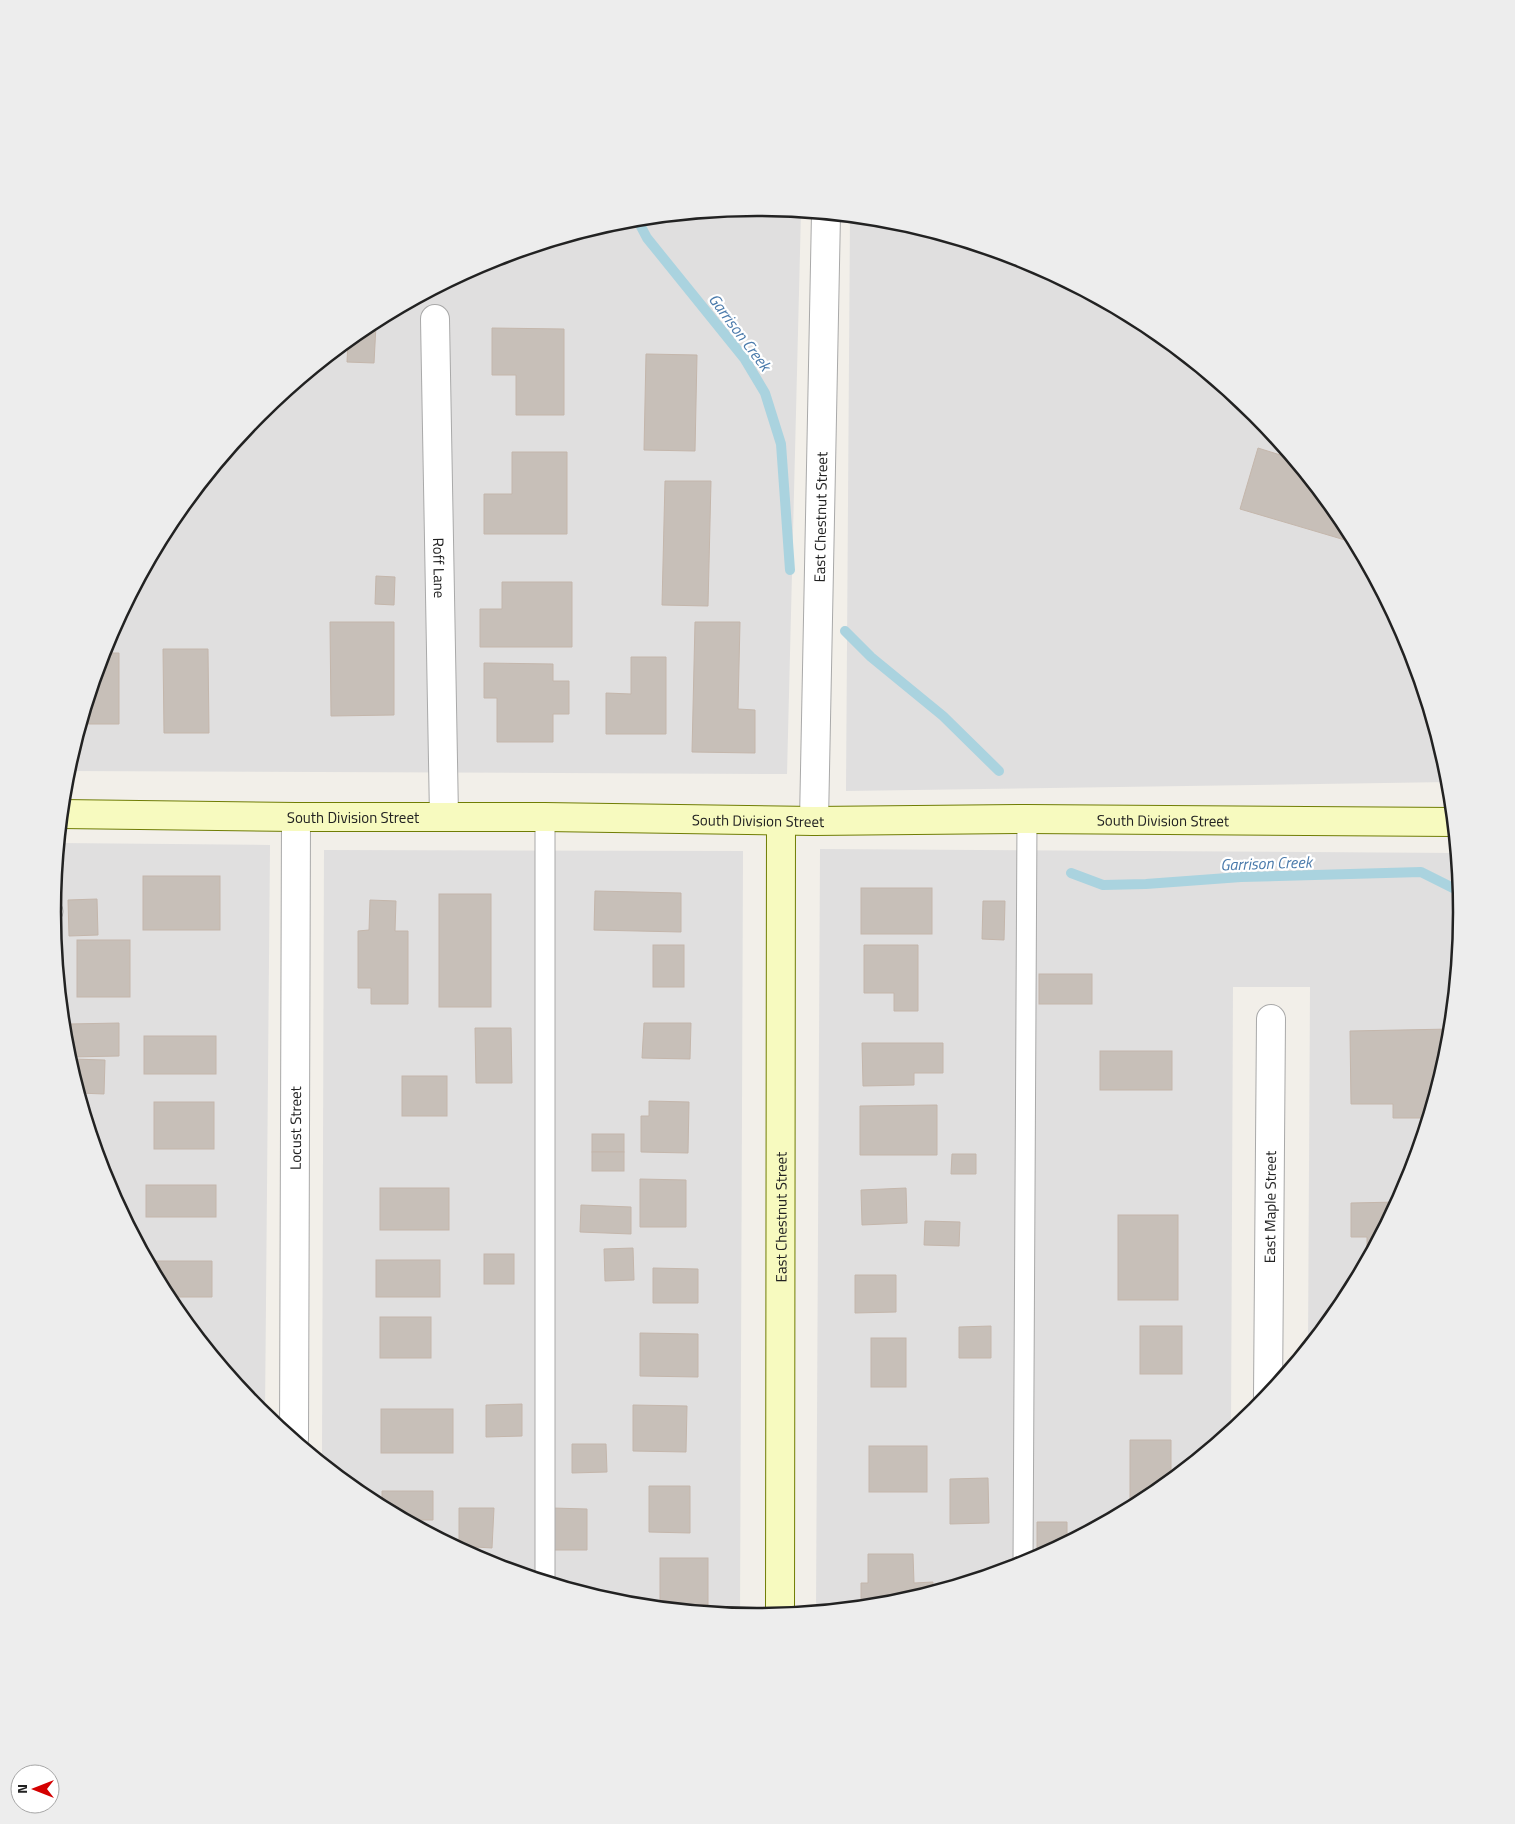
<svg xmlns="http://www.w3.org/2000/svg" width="1515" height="1824" font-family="'Titillium Web',sans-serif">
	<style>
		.residential { fill: #e0dfdf }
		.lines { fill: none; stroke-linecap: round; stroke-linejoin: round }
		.stream { stroke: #aad3df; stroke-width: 10 }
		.building { fill: #c7bfb8; stroke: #c4b6ab }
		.lane-casing { stroke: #a9a9a9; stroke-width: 21 }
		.street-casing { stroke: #a9a9a9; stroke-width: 30 }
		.secondary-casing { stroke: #707d05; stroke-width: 30 }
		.lane { stroke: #fff; stroke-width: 19 }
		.street { stroke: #fff; stroke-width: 28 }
		.secondary { stroke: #f7fabf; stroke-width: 28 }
		.labels { text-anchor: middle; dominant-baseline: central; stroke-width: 4.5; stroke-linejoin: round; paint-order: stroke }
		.street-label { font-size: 15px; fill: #222; stroke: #fff }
		.water-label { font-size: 16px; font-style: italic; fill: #4a7aab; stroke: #fff }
		.rim { fill: none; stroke: #222; stroke-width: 2.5 }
	</style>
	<rect width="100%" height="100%" fill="#f2efe9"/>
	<g class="residential">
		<polygon points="758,207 801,211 787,774 67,771 106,642 171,520 259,413 366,326 488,261 620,220"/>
		<polygon points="850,216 895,221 1028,261 1149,326 1256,414 1344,521 1409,642 1449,775 1450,782 846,791"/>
		<polygon points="59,843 270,845 265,1415 259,1410 171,1303 106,1182 66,1049 53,912"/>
		<polygon points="820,849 1457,853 1462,912 1449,1050 1409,1182 1344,1304 1308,1347 1310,987 1233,987 1231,1431 1149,1498 1027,1563 895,1604 816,1611"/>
		<polygon points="324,850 743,851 740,1615 620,1603 487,1563 366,1498 322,1462"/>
	</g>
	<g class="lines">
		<g class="stream">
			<polyline points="637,219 647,238 744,358 765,393 781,444 790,570"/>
			<polyline points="845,631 871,657 943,716 999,771"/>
			<polyline points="1071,873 1103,885 1146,884 1241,877 1421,872 1461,892"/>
		</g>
	</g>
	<g class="building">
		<polygon points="368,325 376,325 374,363 347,362 348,341"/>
		<polygon points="492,328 564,329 564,415 516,415 516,375 492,375"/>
		<polygon points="646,354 697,355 695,451 644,450"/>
		<polygon points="1258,448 1293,459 1344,521 1348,529 1345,540 1240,509"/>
		<polygon points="512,452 567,452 567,534 484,534 484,494 512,494"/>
		<polygon points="665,481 711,481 708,606 662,605"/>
		<polygon points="376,576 395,577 394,605 375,604"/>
		<polygon points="502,582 572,582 572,647 480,647 480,609 502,609"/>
		<polygon points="330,622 394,622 394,715 331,716"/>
		<polygon points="695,622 740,622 738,709 755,710 755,753 692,752"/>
		<polygon points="163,649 208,649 209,733 164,733"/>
		<polygon points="103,653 119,653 119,724 81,724"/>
		<polygon points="631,657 666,657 666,734 606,734 606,693 631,694"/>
		<polygon points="484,663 553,664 553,681 569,681 569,714 553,714 553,742 497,742 497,698 484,698"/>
		<rect x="143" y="876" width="77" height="54"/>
		<rect x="861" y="888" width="71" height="46"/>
		<polygon points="595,891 681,893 681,932 594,930"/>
		<rect x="439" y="894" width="52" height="113"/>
		<polygon points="97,899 98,935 69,936 68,900"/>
		<polygon points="370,900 396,901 395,931 408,931 408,1004 371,1004 371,988 358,988 358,931 369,930"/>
		<polygon points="983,901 1005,901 1004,940 982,939"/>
		<rect x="77" y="940" width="53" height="57"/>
		<rect x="653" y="945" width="31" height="42"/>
		<polygon points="864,945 918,945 918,1011 894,1011 894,993 864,993"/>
		<rect x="1039" y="974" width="53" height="30"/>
		<polygon points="119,1023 119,1056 70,1057 69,1024"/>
		<polygon points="644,1023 691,1023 690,1059 642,1058"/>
		<polygon points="475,1028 511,1028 512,1083 476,1083"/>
		<polygon points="1451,1029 1449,1050 1433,1103 1428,1103 1428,1118 1393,1118 1393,1104 1351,1104 1350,1031"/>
		<rect x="144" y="1036" width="72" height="38"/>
		<polygon points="862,1043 943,1043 943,1073 914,1073 914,1085 863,1086"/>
		<rect x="1100" y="1051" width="72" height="39"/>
		<polygon points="72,1059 105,1060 104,1094 79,1093 71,1067"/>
		<rect x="402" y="1076" width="45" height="40"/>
		<polygon points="649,1101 689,1102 688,1153 641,1152 641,1116 649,1116"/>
		<rect x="154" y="1102" width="60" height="47"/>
		<polygon points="937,1105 937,1155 860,1155 860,1106"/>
		<rect x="592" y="1134" width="32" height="18"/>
		<rect x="592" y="1152" width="32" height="19"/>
		<polygon points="952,1154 976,1154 976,1174 951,1174"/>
		<polygon points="640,1179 686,1180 686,1227 640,1227"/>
		<rect x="146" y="1185" width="70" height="32"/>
		<rect x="380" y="1188" width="69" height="42"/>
		<polygon points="906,1188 907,1223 862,1225 861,1190"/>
		<polygon points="1398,1202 1367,1260 1367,1237 1351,1237 1351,1203"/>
		<polygon points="581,1205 631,1207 631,1234 580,1232"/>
		<rect x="1118" y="1215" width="60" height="85"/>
		<polygon points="925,1221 960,1222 959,1246 924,1245"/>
		<polygon points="633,1248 634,1280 605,1281 604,1249"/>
		<rect x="484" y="1254" width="30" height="30"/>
		<rect x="376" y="1260" width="64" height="37"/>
		<polygon points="149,1261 212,1261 212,1297 168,1297"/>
		<polygon points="653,1268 698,1269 698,1303 653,1303"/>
		<polygon points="855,1275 896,1275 896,1312 855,1313"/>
		<rect x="380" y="1317" width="51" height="41"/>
		<polygon points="991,1326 991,1358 959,1358 959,1327"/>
		<rect x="1140" y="1326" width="42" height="48"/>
		<polygon points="640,1333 698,1334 698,1377 640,1376"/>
		<rect x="871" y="1338" width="35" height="49"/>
		<polygon points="522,1404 522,1436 486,1437 486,1405"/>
		<polygon points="633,1405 687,1406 686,1452 633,1451"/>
		<rect x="381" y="1409" width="72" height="44"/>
		<polygon points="1130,1440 1171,1440 1171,1480 1149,1498 1137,1505 1130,1505"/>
		<polygon points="572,1444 606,1444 607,1472 572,1473"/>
		<rect x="869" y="1446" width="58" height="46"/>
		<polygon points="988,1478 989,1523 950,1524 950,1479"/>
		<polygon points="649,1486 690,1486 690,1533 649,1532"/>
		<polygon points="382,1491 433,1491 433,1520 407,1520 382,1507"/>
		<polygon points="459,1508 494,1508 492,1548 459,1546"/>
		<polygon points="552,1508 587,1509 587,1550 551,1550"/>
		<polygon points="1037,1522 1067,1522 1067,1542 1048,1552 1037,1552"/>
		<polygon points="868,1554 913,1554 914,1583 933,1582 933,1592 895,1604 861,1607 861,1583 868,1583"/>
		<rect x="660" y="1558" width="48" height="47"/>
	</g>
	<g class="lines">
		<defs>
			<g id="lane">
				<polyline points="53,912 53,911"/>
				<polyline points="1023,1565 1027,819"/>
				<polyline points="545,1581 545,817"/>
			</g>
			<g id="street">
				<path id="s1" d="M435,319L444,816"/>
				<path id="s2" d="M814,821L826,214"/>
				<path id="s3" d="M1268,1396L1271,1019"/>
				<path id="s4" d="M294,1439L296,817"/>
			</g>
			<g id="secondary">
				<path id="s5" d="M62,814L296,817H545L814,821L1027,819L1454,822"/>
				<path id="s6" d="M780,1615L781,821"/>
			</g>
		</defs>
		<use href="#lane" class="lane-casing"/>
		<use href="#street" class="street-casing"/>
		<use href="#secondary" class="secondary-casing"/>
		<use href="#lane" class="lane"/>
		<use href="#street" class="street"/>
		<use href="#secondary" class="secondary"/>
	</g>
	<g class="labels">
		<g class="street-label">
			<text stroke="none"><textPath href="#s2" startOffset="304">East Chestnut Street</textPath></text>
			<text stroke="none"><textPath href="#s1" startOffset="249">Roff Lane</textPath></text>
			<text stroke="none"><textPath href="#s5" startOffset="291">South Division Street</textPath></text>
			<text stroke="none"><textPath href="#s5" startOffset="696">South Division Street</textPath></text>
			<text stroke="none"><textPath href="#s5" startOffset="1101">South Division Street</textPath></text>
			<text stroke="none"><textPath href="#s4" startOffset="311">Locust Street</textPath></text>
			<text stroke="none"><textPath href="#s3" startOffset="189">East Maple Street</textPath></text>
			<text stroke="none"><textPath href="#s6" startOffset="398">East Chestnut Street</textPath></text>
		</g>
		<g class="water-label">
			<text transform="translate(740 332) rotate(53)">Garrison Creek</text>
			<text transform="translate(1266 863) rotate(-2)">Garrison Creek</text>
		</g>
	</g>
	<path d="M0 0H1515V1824H0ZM61 912a696 696 0 1 1 1392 0a696 696 0 1 1-1392 0Z" fill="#ededed" fill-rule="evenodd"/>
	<path class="rim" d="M61 912a696 696 0 1 1 1392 0a696 696 0 1 1-1392 0Z"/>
	<g transform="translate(35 1789) rotate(270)"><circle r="24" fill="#ffffff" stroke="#a7a7a7"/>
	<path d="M0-4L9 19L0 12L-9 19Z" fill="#d40000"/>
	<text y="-8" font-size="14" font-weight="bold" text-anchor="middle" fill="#222222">N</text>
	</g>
</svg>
